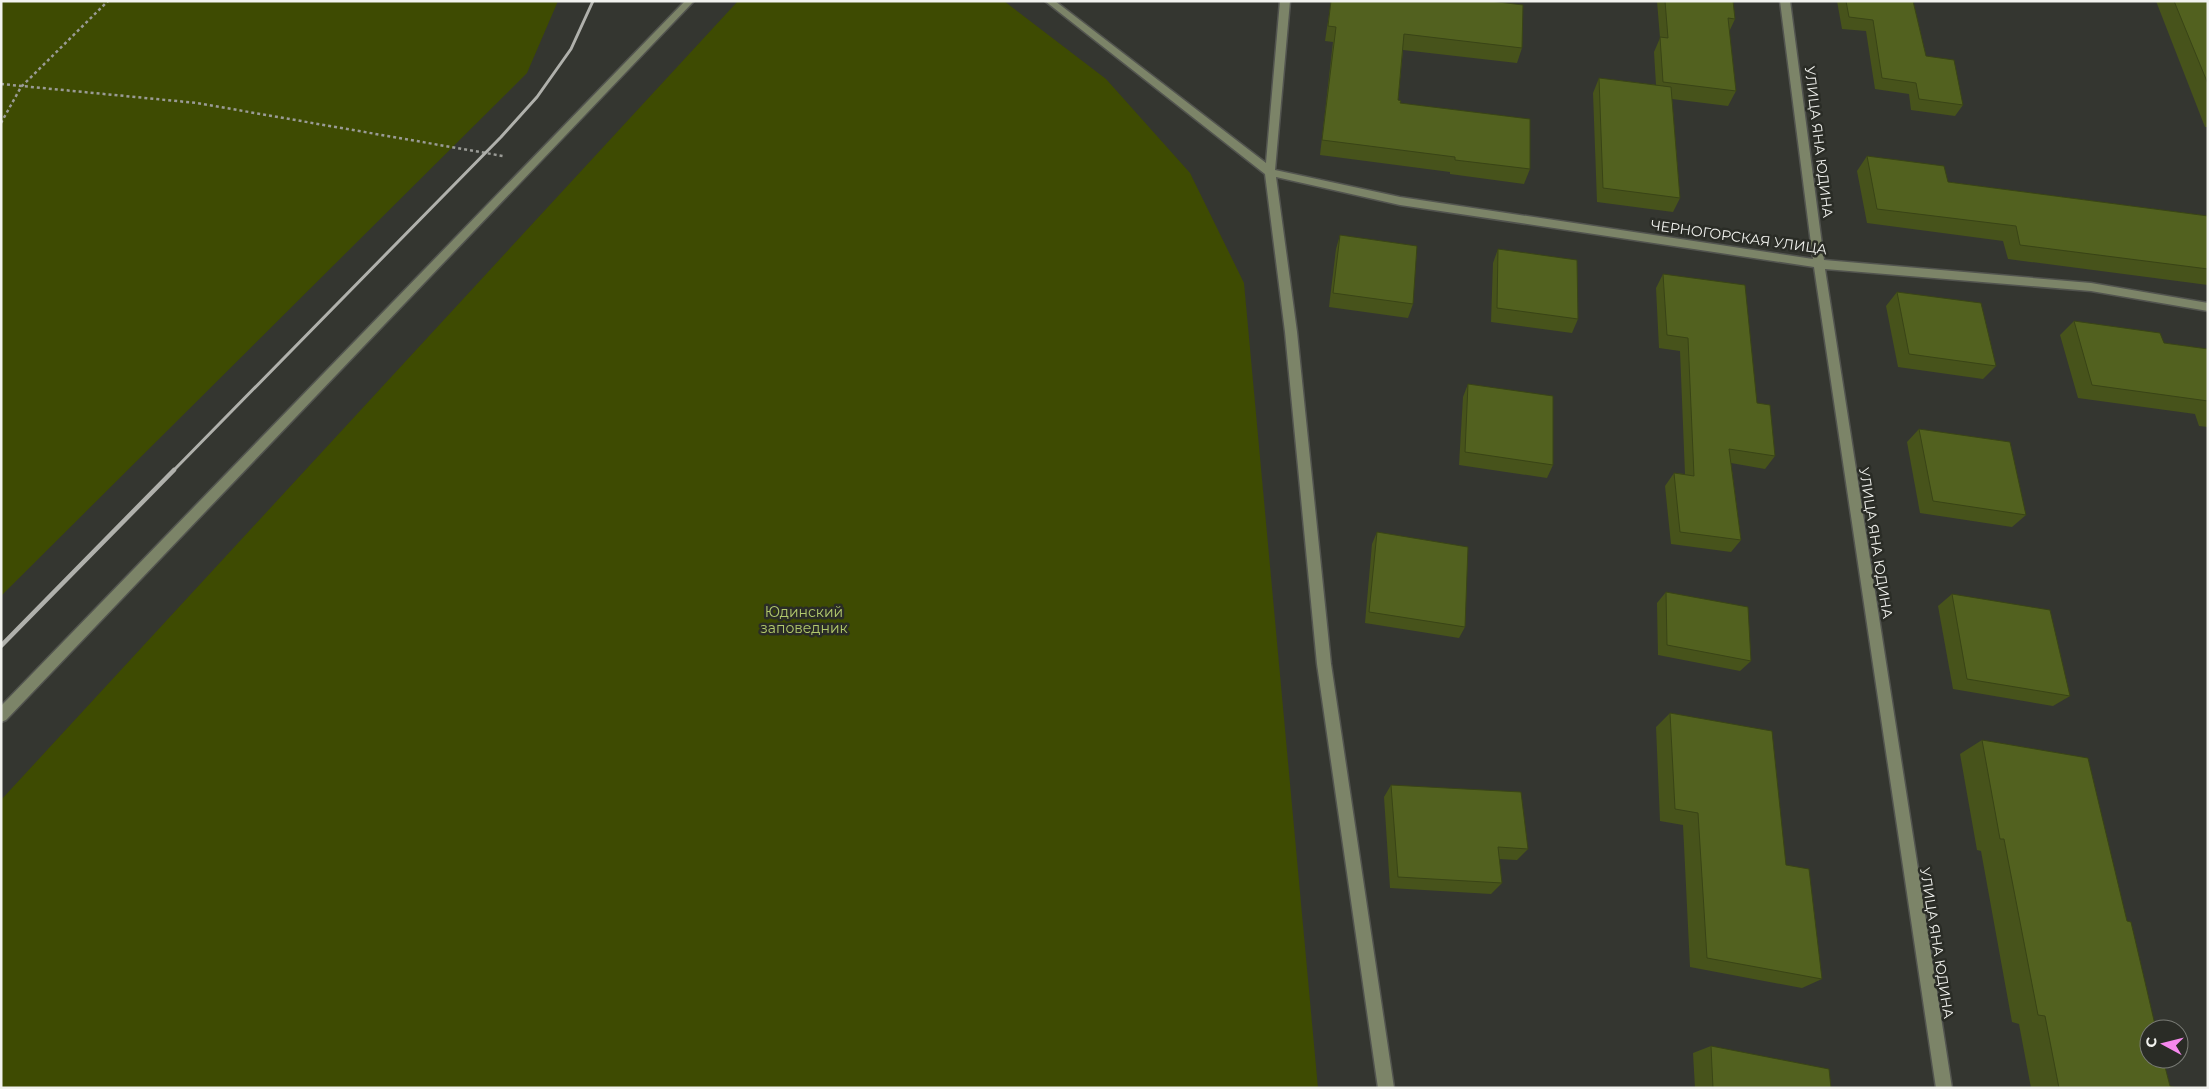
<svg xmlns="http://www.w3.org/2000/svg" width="2209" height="1089" font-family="Montserrat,sans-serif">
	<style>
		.green { fill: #3e4b02 }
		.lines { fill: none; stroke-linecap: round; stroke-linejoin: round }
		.minor-casing { stroke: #52544f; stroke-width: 3 }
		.path { stroke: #9a9b96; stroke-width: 2.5; stroke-dasharray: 3 3; stroke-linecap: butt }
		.minor { fill: #7c8468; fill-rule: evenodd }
		.rail-far1 { stroke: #b0b1ac; stroke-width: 3 }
		.rail { stroke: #b0b1ac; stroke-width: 4.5 }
		.wall { fill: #47531b }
		.building { fill: #52611f; stroke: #394416 }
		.labels { text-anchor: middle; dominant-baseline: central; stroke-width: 5; stroke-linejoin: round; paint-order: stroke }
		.street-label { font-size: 14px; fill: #f2f3ef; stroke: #2a2c26 }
		.park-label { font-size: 14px; fill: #b3ca6d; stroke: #2a2c26 }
	</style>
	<rect width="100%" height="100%" fill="#343630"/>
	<g class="green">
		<polygon points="1,1 558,1 527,73 1,596"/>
		<polygon points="738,1 1004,1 1106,79 1190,173 1244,283 1318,1088 1,1088 1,800"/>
	</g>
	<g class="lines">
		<defs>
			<g id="minor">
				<polygon points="685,1 694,1 6,720 1,722 1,706"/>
				<polygon points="1045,1 1055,1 1266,163 1280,1 1290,1 1275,170 1400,197 1813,259 1780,1 1790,1 1824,260 2091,283 2208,303 2208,311 2091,291 1825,269 1952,1088 1936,1088 1814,267 1400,205 1276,177 1297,332 1331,664 1394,1088 1378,1088 1317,664 1285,332 1265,174"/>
			</g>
		</defs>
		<use href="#minor" class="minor-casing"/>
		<g class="path">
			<polyline points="1,84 197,103 503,156"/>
			<polyline points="1,123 21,87 108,1"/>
		</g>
		<use href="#minor" class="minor"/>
		<polyline class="rail-far1" points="173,471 501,137 537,97 571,49 593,1"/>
		<polyline class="rail" points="1,646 174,470"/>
	</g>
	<g class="wall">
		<polygon points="1331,1 1490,1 1522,48 1517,63 1403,50 1398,100 1400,103 1530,169 1524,184 1450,174 1450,172 1320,155 1333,42 1325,41"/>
		<polygon points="1657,1 1733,1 1735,19 1729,32 1736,91 1728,106 1672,99 1680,198 1673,212 1597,202 1593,93 1599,78 1656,85 1654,52 1660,38"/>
		<polygon points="1837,1 1913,1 1926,56 1963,105 1955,116 1911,110 1909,94 1875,89 1866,31 1842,29"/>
		<polygon points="2156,1 2208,1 2208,127 2205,127"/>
		<polygon points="1867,156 1948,182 2208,216 2208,285 2008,259 2003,241 1867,223 1857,171"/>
		<polygon points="1340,235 1413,304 1408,318 1329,307 1336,249"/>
		<polygon points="1498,249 1578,319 1572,333 1491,322 1493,263"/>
		<polygon points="1663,274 1757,403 1775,456 1765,469 1731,463 1741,540 1731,552 1671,544 1665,486 1674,473 1685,474 1680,351 1659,348 1656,288"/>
		<polygon points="1897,292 1996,366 1983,379 1898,367 1886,306"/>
		<polygon points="2074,321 2164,343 2208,349 2208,427 2199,426 2195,414 2078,398 2060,335"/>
		<polygon points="1468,384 1553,465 1547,478 1459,465 1463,397"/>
		<polygon points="1919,429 2026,515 2012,527 1920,513 1907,442"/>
		<polygon points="1377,532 1465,627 1459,638 1365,623 1372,544"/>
		<polygon points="1666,592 1751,661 1740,671 1658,655 1657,603"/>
		<polygon points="1952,594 2070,696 2053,706 1953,689 1938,606"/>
		<polygon points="1670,713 1786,865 1822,979 1802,988 1690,967 1683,825 1660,821 1656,727"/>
		<polygon points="1982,740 2127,921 2170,1086 2177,1088 2031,1088 2019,1024 2012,1022 1981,851 1977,850 1960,754"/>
		<polygon points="1391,785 1528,849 1517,860 1499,859 1502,883 1491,894 1390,888 1384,797"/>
		<polygon points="1711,1046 1831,1088 1695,1088 1693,1053"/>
	</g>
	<g class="building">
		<polygon points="1331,1 1490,1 1523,5 1522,48 1404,34 1398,100 1401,101 1400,103 1530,119 1530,169 1455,160 1455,157 1322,140 1336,27 1328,26"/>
		<polygon points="1665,1 1733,1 1735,19 1728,18 1736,91 1663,82 1660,37 1668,38"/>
		<polygon points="1846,1 1913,1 1926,56 1954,60 1963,105 1919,99 1916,83 1882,78 1873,20 1849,17"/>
		<polygon points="2174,1 2208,1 2208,84"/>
		<polygon points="1599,78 1671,87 1680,198 1603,188"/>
		<polygon points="1867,156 1944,166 1948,182 2208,216 2208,269 2020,245 2016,226 1877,209"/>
		<polygon points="1340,235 1417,246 1413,304 1333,293"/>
		<polygon points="1498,249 1577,260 1578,319 1497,308"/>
		<polygon points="1663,274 1745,285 1757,403 1770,405 1775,456 1729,449 1741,540 1680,532 1674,473 1694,476 1688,338 1667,335"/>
		<polygon points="1897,292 1981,303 1996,366 1909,354"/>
		<polygon points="2074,321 2160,333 2164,343 2208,349 2208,401 2092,385"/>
		<polygon points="1468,384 1553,396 1553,465 1465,452"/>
		<polygon points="1919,429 2010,442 2026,515 1933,501"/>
		<polygon points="1377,532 1468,547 1465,627 1369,612"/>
		<polygon points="1666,592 1748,607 1751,661 1667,645"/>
		<polygon points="1952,594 2050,610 2070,696 1967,679"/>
		<polygon points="1670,713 1772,731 1786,865 1809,869 1822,979 1707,958 1698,813 1675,809"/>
		<polygon points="1982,740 2088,758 2127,921 2131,922 2156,1029 2149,1029 2149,1059 2163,1059 2170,1086 2177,1088 2059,1088 2045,1016 2038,1015 2004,839 2000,839"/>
		<polygon points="1391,785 1521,792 1528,849 1498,847 1502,883 1398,877"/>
		<polygon points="1711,1046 1829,1069 1831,1088 1713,1088"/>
	</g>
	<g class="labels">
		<g class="street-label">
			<text transform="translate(1819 142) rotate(83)">УЛИЦА ЯНА ЮДИНА</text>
			<text transform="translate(1739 237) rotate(8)">ЧЕРНОГОРСКАЯ УЛИЦА</text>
			<text transform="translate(1876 543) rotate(81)">УЛИЦА ЯНА ЮДИНА</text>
			<text transform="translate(1937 943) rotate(81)">УЛИЦА ЯНА ЮДИНА</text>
		</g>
		<g class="park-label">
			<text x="804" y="612">Юдинский<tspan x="804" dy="16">заповедник</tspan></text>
		</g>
	</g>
	<rect width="2209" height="1089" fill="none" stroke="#f2f3ef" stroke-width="5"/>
	<g transform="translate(2164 1044) rotate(277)"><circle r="24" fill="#2a2c26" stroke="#7a7c76"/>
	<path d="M0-4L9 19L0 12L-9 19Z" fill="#f688ed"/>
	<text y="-8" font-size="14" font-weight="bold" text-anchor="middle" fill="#f2f3ef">С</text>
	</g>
</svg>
